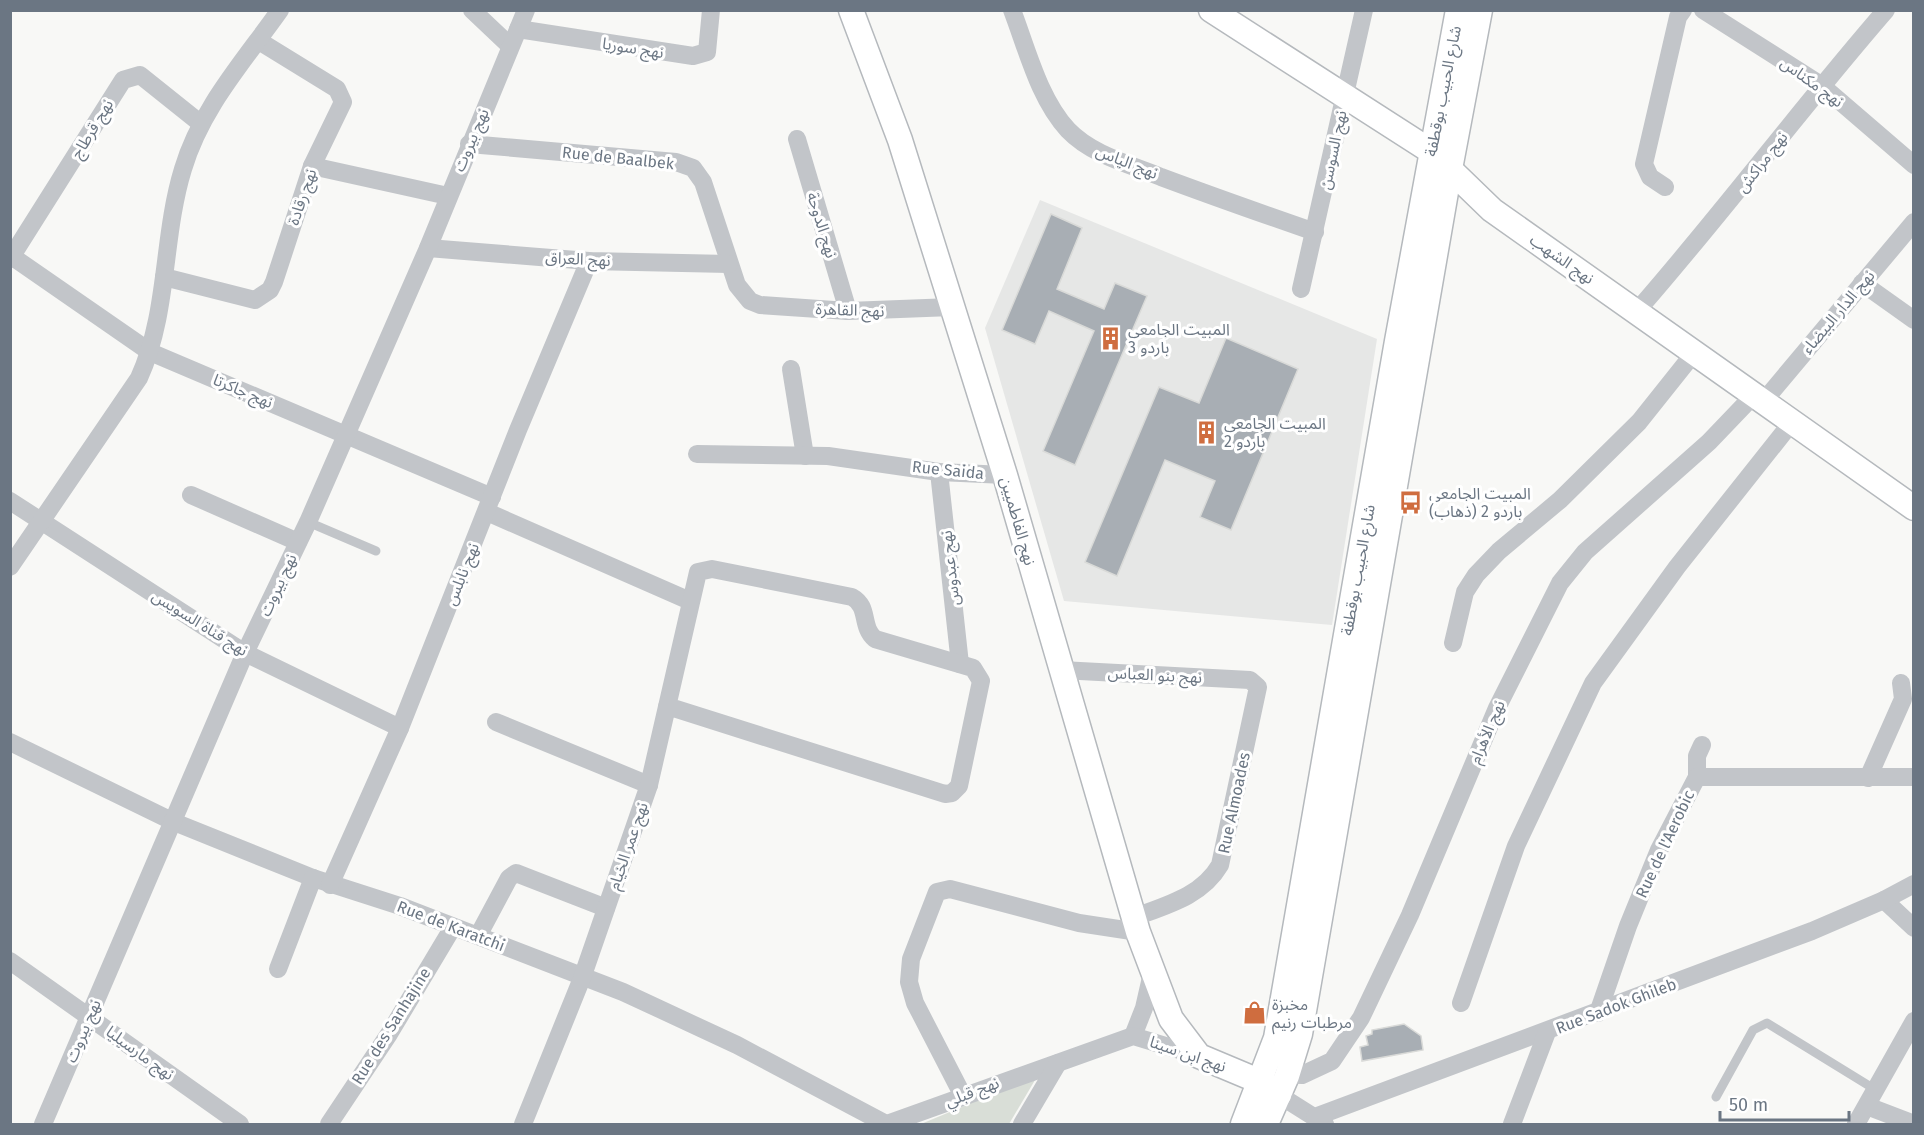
<svg xmlns="http://www.w3.org/2000/svg" width="1924" height="1135" font-family="'Fira Sans','Noto Sans Arabic',sans-serif">
	<style>
		.built { fill: #e6e7e6 }
		.green { fill: #d9ded7 }
		.building { fill: #a8aeb4; stroke: #d9dad8; stroke-width: 1.5 }
		.lines { fill: none; stroke-linecap: round; stroke-linejoin: round }
		.secondary-casing { stroke: #b5b9bd; stroke-width: 27 }
		.lane { stroke: #c2c5c9; stroke-width: 9 }
		.street { stroke: #c2c5c9; stroke-width: 18 }
		.secondary { stroke: #fff; stroke-width: 24 }
		.labels { text-anchor: middle; dominant-baseline: central; stroke-width: 6; stroke-linejoin: round; paint-order: stroke }
		.street-label { font-size: 16px; fill: #6b7683; stroke: #fff }
		.poi-label { font-size: 16px; fill: #6b7683; stroke: #fff; text-anchor: start }
	</style>
	<rect width="100%" height="100%" fill="#f8f8f6"/>
	<polygon class="built" points="1040,200 1377,339 1332,625 1064,601 985,328"/>
	<polygon class="green" points="1038,1075 1009,1124 921,1124"/>
	<g class="building">
		<polygon points="1051,214 1082,228 1057,289 1104,309 1115,283 1147,296 1075,465 1043,451 1094,331 1049,311 1035,344 1002,330"/>
		<polygon points="1226,338 1298,369 1231,530 1200,517 1215,481 1165,460 1117,576 1085,562 1159,387 1199,403"/>
		<polygon points="1404,1024 1421,1036 1423,1050 1362,1061 1360,1047 1368,1045 1366,1036 1372,1034 1372,1030"/>
	</g>
	<g class="lines">
		<defs>
			<g id="secondary">
				<polyline points="851,10 900,140 1005,475 1138,932 1171,1019 1199,1056 1261,1082 1279,1095"/>
				<polyline points="1211,10 1432,152 1492,210 1914,508"/>
				<polyline points="1243,1124 1276,1038 1397,341 1458,10"/>
				<polyline points="1266,1124 1287,1076 1300,1034 1450,169 1480,10"/>
			</g>
		</defs>
		<use href="#secondary" class="secondary-casing"/>
		<g class="lane">
			<polyline points="308,522 376,551"/>
			<polyline points="1716,1097 1753,1030 1767,1023 1876,1090"/>
		</g>
		<g class="street">
			<polyline points="472,10 510,46"/>
			<path d="M1012,10C1027,49 1039,99 1068,130C1092,155 1129,164 1161,177C1212,196 1263,214 1315,232"/>
			<polyline points="1703,10 1821,85 1914,165"/>
			<polyline points="518,29 693,56 707,52 711,10"/>
			<polyline points="797,139 848,311"/>
			<polyline points="469,144 676,162 693,168 703,182 737,285 750,301 760,305 848,311 952,307"/>
			<polyline points="312,166 448,196"/>
			<polyline points="1665,187 1650,177 1644,164 1678,17 1683,10"/>
			<polyline points="428,248 589,261 729,264"/>
			<polyline points="10,255 150,352 492,497"/>
			<polyline points="10,259 123,80 140,75 200,123"/>
			<polyline points="164,277 255,300 270,290 274,282 312,166 343,102 337,89 259,41"/>
			<polyline points="1862,283 1914,320"/>
			<polyline points="1301,289 1364,10"/>
			<path d="M1636,312C1722,214 1800,109 1886,10"/>
			<polyline points="791,369 805,456"/>
			<polyline points="1763,402 1914,222"/>
			<polyline points="697,454 828,456 939,472 1005,475"/>
			<polyline points="939,472 960,664"/>
			<polyline points="191,495 298,542"/>
			<polyline points="10,501 245,653 400,728"/>
			<polyline points="487,512 690,601"/>
			<path d="M10,567L139,378C169,312 162,237 183,169C201,108 244,61 280,10"/>
			<polyline points="1453,643 1465,592 1476,575 1499,551 1560,500 1639,422 1694,353"/>
			<path d="M1061,670L1250,680L1258,687L1220,865C1202,896 1167,905 1135,917"/>
			<polyline points="496,722 649,785"/>
			<polyline points="10,742 174,822 313,878 400,906 623,992 737,1045 886,1124"/>
			<polyline points="1697,777 1697,756 1702,745"/>
			<polyline points="1868,778 1903,699 1901,683"/>
			<polyline points="330,885 400,728 518,430 589,261"/>
			<polyline points="1884,900 1914,928"/>
			<polyline points="478,936 509,878 516,873 606,908"/>
			<polyline points="10,961 240,1124"/>
			<polyline points="278,969 313,878"/>
			<polyline points="1461,1003 1516,846 1593,683 1677,567 1792,422"/>
			<polyline points="1598,1013 1628,926 1659,850 1697,777 1914,777"/>
			<polyline points="1133,1036 1144,1008 1152,973"/>
			<polyline points="1278,1074 1302,1075 1332,1061 1361,1018 1410,915 1497,708 1560,583 1585,552 1709,442 1754,395"/>
			<polyline points="1279,1095 1325,1124"/>
			<polyline points="963,1096 915,1003 909,982 911,959 937,892 950,889 1079,923 1138,932"/>
			<polyline points="1867,1106 1914,1124"/>
			<polyline points="1315,1117 1812,931 1884,900 1914,884"/>
			<polyline points="43,1124 245,653 308,522 428,248 526,10"/>
			<polyline points="329,1124 389,1034 453,927"/>
			<path d="M523,1124L582,978L649,785L698,572L712,569L852,597C870,607 860,626 875,639L973,668L981,681L959,786L952,793L945,794L667,706"/>
			<polyline points="887,1124 1133,1036 1199,1056"/>
			<polyline points="1022,1124 1058,1063"/>
			<polyline points="1512,1124 1547,1032"/>
			<polyline points="1856,1124 1914,1021"/>
		</g>
		<use href="#secondary" class="secondary"/>
	</g>
	<defs>
		<symbol id="building-bare" viewBox="-9 -9 18 18"><path d="M-4-6H4V6H1V3H-1V6H-4ZM-2.5-4.3h1.7v1.8h-1.7ZM.8-4.3h1.7v1.8H.8ZM-2.5-1h1.7V.8h-1.7ZM.8-1h1.7V.8H.8Z" fill="#cf6d3f" stroke="#fff" stroke-width="2.5" paint-order="stroke"/></symbol>
		<symbol id="bus-bare" viewBox="-9 -9 18 18"><path d="M-5-6H5V4H4V6H2V4H-2V6H-4V4H-5ZM-3.5-4V0h7V-4ZM-3.5 1.2v1.5H-2V1.2ZM2 1.2v1.5H3.5V1.2Z" fill="#cf6d3f" stroke="#fff" stroke-width="2.5" paint-order="stroke"/></symbol>
		<symbol id="shop-bare" viewBox="-9 -9 18 18"><path d="M-5-2.5h2.3a2.7 3.5 0 0 1 5.4 0H5L5.5 6h-11ZM-1.5-2.5h3a1.5 2.3 0 0 0-3 0Z" fill="#cf6d3f" stroke="#fff" stroke-width="2.5" paint-order="stroke"/></symbol>
	</defs>
	<g fill-rule="evenodd">
		<use href="#building-bare" x="1094" y="322" width="33" height="33"/>
		<use href="#building-bare" x="1190" y="416" width="33" height="33"/>
		<use href="#bus-bare" x="1394" y="486" width="33" height="33"/>
		<use href="#shop-bare" x="1238" y="996" width="33" height="33"/>
	</g>
	<g class="labels">
		<g class="street-label">
			<text transform="translate(633 48) rotate(9)">نهج سوريا</text>
			<text transform="translate(1812 82) rotate(36)">نهج مكناس</text>
			<text transform="translate(1443 91) rotate(-79)">شارع الحبيب بوقطفة</text>
			<text transform="translate(92 129) rotate(-59)">نهج قرطاج</text>
			<text transform="translate(471 140) rotate(-67)">نهج بيروت</text>
			<text transform="translate(1333 150) rotate(-78)">نهج السوسن</text>
			<text transform="translate(618 158) rotate(6)">Rue de Baalbek</text>
			<text transform="translate(1127 162) rotate(22)">نهج الياس</text>
			<text transform="translate(1762 162) rotate(-52)">نهج مراكش</text>
			<text transform="translate(302 197) rotate(-71)">نهج رقادة</text>
			<text transform="translate(822 225) rotate(73)">نهج الدوحة</text>
			<text transform="translate(578 259) rotate(3)">نهج العراق</text>
			<text transform="translate(1562 259) rotate(35)">نهج الشهب</text>
			<text transform="translate(850 310) rotate(2)">نهج القاهرة</text>
			<text transform="translate(1838 312) rotate(-50)">نهج الدار البيضاء</text>
			<text transform="translate(243 391) rotate(23)">نهج جاكرتا</text>
			<text transform="translate(948 470) rotate(6)">Rue Saida</text>
			<text transform="translate(1018 521) rotate(74)">نهج الفاطميين</text>
			<text transform="translate(950 568) rotate(-96)">نهج عبدوس</text>
			<text transform="translate(1358 570) rotate(-80)">شارع الحبيب بوقطفة</text>
			<text transform="translate(462 574) rotate(-68)">نهج نابلس</text>
			<text transform="translate(278 585) rotate(-65)">نهج بيروت</text>
			<text transform="translate(200 623) rotate(32)">نهج قناة السويس</text>
			<text transform="translate(1155 675) rotate(3)">نهج بنو العباس</text>
			<text transform="translate(1487 732) rotate(-67)">نهج الأهرام</text>
			<text transform="translate(1234 803) rotate(-78)">Rue Almoades</text>
			<text transform="translate(1665 844) rotate(-65)">Rue de l'Aerobic</text>
			<text transform="translate(628 846) rotate(-71)">نهج عمر الخيام</text>
			<text transform="translate(451 926) rotate(21)">Rue de Karatchi</text>
			<text transform="translate(1616 1006) rotate(-21)">Rue Sadok Ghileb</text>
			<text transform="translate(391 1026) rotate(-58)">Rue des Sanhajine</text>
			<text transform="translate(83 1031) rotate(-67)">نهج بيروت</text>
			<text transform="translate(140 1053) rotate(36)">نهج مارسيليا</text>
			<text transform="translate(1188 1054) rotate(19)">نهج ابن سينا</text>
			<text transform="translate(972 1092) rotate(-21)">نهج قبلي</text>
		</g>
		<g class="poi-label">
			<text x="1128" y="329">المبيت الجامعي<tspan x="1128" dy="18">باردو 3</tspan></text>
			<text x="1224" y="423">المبيت الجامعي<tspan x="1224" dy="18">باردو 2</tspan></text>
			<text x="1429" y="493">المبيت الجامعي<tspan x="1429" dy="18">باردو 2 (ذهاب)</tspan></text>
			<text x="1272" y="1004">مخبزة<tspan x="1272" dy="18">مرطبات رنيم</tspan></text>
		</g>
	</g>
	<rect width="1924" height="1135" fill="none" stroke="#6b7683" stroke-width="24"/>
	<path d="M1720 1111v9h129v-9" fill="none" stroke="#6b7683" stroke-width="3"/>
	<text x="1729" y="1111" font-size="18" fill="#6b7683" stroke="#ffffff" stroke-width="4.5" paint-order="stroke">50 m</text>
</svg>
